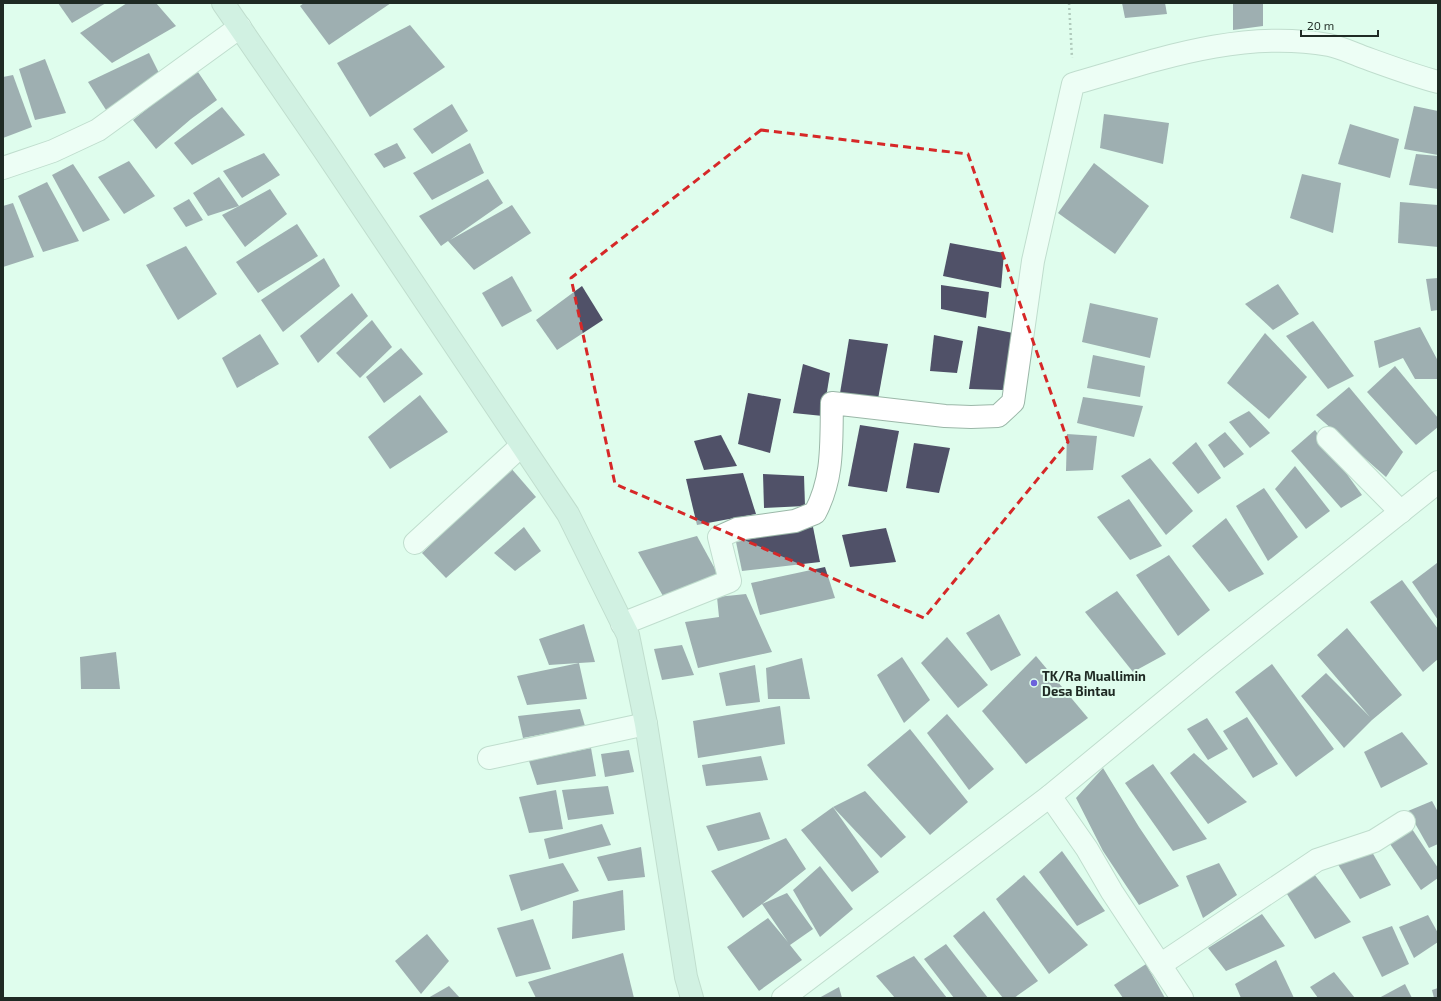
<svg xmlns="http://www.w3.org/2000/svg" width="1441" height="1001" font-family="'Exo 2',sans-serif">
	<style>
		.building { fill: #505168 }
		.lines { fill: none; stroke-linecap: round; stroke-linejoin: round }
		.street-casing { stroke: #9bb7a8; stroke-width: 24 }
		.secondary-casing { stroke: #9bb7a8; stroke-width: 24 }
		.path { stroke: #798d82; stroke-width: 2.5; stroke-dasharray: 2 3; stroke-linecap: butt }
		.street { stroke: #fff; stroke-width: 22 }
		.secondary { stroke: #c2e2d5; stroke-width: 22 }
		.marked { fill: none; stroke: #d62828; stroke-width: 3; stroke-dasharray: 8 5; stroke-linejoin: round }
		.poi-dot { fill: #6c61db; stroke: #dffded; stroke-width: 1.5 }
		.labels { text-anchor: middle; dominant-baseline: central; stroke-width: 4; stroke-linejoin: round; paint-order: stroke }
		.poi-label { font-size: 13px; font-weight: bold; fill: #1f2a24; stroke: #dffded; text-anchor: start }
	</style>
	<rect width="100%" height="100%" fill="#dffded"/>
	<g class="building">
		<polygon points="58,3 106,3 72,23"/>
		<polygon points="127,3 156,3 176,26 112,63 80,33"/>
		<polygon points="304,3 391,3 329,45 300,6"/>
		<polygon points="1122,3 1165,3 1167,14 1125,18"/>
		<polygon points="1233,3 1263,3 1263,26 1233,30"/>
		<polygon points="410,25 445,67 370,117 337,63"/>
		<polygon points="149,53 160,75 108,113 88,82"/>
		<polygon points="45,59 66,113 35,120 19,69"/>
		<polygon points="198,72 217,100 191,119 156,149 133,120 168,92"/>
		<polygon points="13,75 32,127 3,138 3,77"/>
		<polygon points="452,104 468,131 432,154 413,129"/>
		<polygon points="1414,106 1438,111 1438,155 1404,149"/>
		<polygon points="222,107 245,135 192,165 174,143"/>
		<polygon points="1104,114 1169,123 1163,164 1100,148"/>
		<polygon points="1350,124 1399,139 1390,178 1338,164"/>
		<polygon points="397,143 406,158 384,168 374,154"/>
		<polygon points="470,143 484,173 432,200 413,173"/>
		<polygon points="264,153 280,175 242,198 223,171"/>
		<polygon points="1416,154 1438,156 1438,189 1409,185"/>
		<polygon points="129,161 155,196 124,214 98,177"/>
		<polygon points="1094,163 1149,206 1115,254 1058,213"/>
		<polygon points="73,164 110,220 83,232 52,175"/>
		<polygon points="1302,174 1341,183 1333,233 1290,218"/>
		<polygon points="219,177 239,206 270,189 287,214 245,247 222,215 239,206 208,216 193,193"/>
		<polygon points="488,179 503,203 450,240 512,205 531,233 474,270 448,241 441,246 419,216"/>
		<polygon points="47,182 79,241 43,252 18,196"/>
		<polygon points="189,199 203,220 186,227 173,208"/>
		<polygon points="1400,202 1438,205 1438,247 1398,243"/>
		<polygon points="13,203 34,257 3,267 3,206"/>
		<polygon points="297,224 318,256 258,293 236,262"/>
		<polygon points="950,243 1004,253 1001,288 943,276"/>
		<polygon points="186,246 217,294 178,320 146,265"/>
		<polygon points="324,258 340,286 283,332 261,300"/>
		<polygon points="512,276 532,311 502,327 482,293"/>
		<polygon points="1438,278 1438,310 1431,311 1426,279"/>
		<polygon points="1278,284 1299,314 1273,330 1245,304"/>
		<polygon points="941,285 989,292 986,318 941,309"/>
		<polygon points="582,286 603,320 557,350 536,320"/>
		<polygon points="352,293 368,316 318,363 300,336"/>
		<polygon points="1090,303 1158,318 1150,358 1082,342"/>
		<polygon points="372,320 392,347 360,378 336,353"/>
		<polygon points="1313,321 1354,376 1328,389 1286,336"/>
		<polygon points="978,326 1013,333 1003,390 969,389"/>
		<polygon points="1420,327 1438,361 1438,379 1415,379 1403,358 1379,368 1374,341"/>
		<polygon points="1265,333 1307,377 1269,419 1227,383"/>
		<polygon points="260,334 279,364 237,388 222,358"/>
		<polygon points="934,335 963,341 957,373 930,371"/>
		<polygon points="849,339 888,344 878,399 840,393"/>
		<polygon points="401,348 423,374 384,403 366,377"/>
		<polygon points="1093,355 1145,366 1140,397 1087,388"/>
		<polygon points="803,364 830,373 823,416 793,413"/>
		<polygon points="1395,366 1438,418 1438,427 1416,445 1367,392"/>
		<polygon points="1349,387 1403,452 1386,477 1316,415"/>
		<polygon points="748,393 781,399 770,453 738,444"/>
		<polygon points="420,395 448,432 390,469 368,437"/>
		<polygon points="1083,397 1143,406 1134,437 1077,423"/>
		<polygon points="1249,411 1270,433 1250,448 1229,422"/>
		<polygon points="860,425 899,431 887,492 848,486"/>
		<polygon points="1315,430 1362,495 1341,508 1291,451"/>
		<polygon points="1225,432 1244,454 1224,468 1208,445"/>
		<polygon points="1067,434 1097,436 1093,470 1066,471"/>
		<polygon points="721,435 737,466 704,470 694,441"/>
		<polygon points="1196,442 1221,478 1198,494 1172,463"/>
		<polygon points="914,443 950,448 939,493 906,488"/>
		<polygon points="1150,458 1193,511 1166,535 1121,476"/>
		<polygon points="1295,466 1330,511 1306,529 1275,489"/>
		<polygon points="510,467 536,497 446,578 422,553"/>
		<polygon points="743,473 756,514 697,525 686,479"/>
		<polygon points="763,474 804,476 805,506 764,508"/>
		<polygon points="1264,488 1298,537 1268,561 1236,506"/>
		<polygon points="1129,499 1162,546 1130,560 1097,517"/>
		<polygon points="1226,518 1264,574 1229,592 1192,546"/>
		<polygon points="524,527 541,551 515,571 494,553"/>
		<polygon points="813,527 820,562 742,571 736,542"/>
		<polygon points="886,528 896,562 850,567 842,535"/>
		<polygon points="697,536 720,578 663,596 638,552"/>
		<polygon points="1169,555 1210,610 1178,636 1136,575"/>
		<polygon points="1437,563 1438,564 1438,620 1412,582"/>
		<polygon points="825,567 835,598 760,615 751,583"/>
		<polygon points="1402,580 1438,629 1438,659 1423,672 1370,602"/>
		<polygon points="1117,591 1166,654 1133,672 1085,612"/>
		<polygon points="746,594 772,652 698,668 685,622 719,617 717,597"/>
		<polygon points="999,614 1021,655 991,671 966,633"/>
		<polygon points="584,624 595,662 579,663 587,699 527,705 517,676 579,663 549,665 539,639"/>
		<polygon points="1347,628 1402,695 1372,720 1344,748 1301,696 1326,673 1370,717 1317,655"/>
		<polygon points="947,637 988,685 958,708 921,663"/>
		<polygon points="682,645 694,675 662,680 654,649"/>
		<polygon points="116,652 120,689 81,689 80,657"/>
		<polygon points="1036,656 1088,718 1026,764 982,711"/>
		<polygon points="902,657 930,700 904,723 877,675"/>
		<polygon points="802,658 810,699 768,699 766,668"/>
		<polygon points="1272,664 1334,749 1296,777 1235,692"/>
		<polygon points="755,665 760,702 726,706 719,673"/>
		<polygon points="780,706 785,744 698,758 693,721"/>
		<polygon points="580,709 585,726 523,738 518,716"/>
		<polygon points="947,714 994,769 969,790 927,733"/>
		<polygon points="1247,717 1278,764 1253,778 1223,731"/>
		<polygon points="1207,718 1228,749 1208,760 1187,729"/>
		<polygon points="910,729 968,802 930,835 867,765"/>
		<polygon points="1402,732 1428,764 1381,788 1364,752"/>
		<polygon points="591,748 596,776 537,785 529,761"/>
		<polygon points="629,750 634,772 605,777 601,754"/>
		<polygon points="1194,753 1247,802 1208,824 1170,773"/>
		<polygon points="761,756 768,780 706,786 702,765"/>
		<polygon points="1153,764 1207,839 1173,851 1125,783"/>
		<polygon points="1103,768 1139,827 1179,886 1139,905 1103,851 1076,798"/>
		<polygon points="608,786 614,814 568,820 562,790"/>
		<polygon points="556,790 563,829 529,833 519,797"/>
		<polygon points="865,791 906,837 881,858 833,807"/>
		<polygon points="1432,801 1438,812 1438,844 1429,848 1408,811"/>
		<polygon points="833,807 879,872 852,892 801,830"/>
		<polygon points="760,812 770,839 718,851 706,826"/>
		<polygon points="602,824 611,845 549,859 544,839"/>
		<polygon points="1410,826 1438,868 1438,878 1421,890 1388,841"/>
		<polygon points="786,838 806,869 762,904 787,893 813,929 790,945 802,960 759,991 727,947 768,918 788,942 762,904 743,918 711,871"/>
		<polygon points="641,847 645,877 608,881 597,857"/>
		<polygon points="1062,851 1105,911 1077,926 1039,872"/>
		<polygon points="1372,852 1391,885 1360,899 1337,863"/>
		<polygon points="563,863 579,891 521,911 509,875"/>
		<polygon points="1219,863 1237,895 1203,918 1186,876"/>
		<polygon points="820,866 853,909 820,937 793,890"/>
		<polygon points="1314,874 1351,922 1315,939 1287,894"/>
		<polygon points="1024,875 1088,945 1049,974 996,899"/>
		<polygon points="623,890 625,930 572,939 573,901"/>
		<polygon points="984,911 1038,981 1014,998 1003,998 953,936"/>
		<polygon points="1262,914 1285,946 1226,971 1208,948"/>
		<polygon points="1428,915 1438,933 1438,942 1414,958 1399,927"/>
		<polygon points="533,919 551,969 516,977 497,928"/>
		<polygon points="1392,926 1409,964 1382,977 1362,937"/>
		<polygon points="427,934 449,961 421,994 395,961"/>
		<polygon points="946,944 988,998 954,998 924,959"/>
		<polygon points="623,953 634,998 536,998 528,982"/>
		<polygon points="914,956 947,998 895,998 876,976"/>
		<polygon points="1276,960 1294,998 1241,998 1235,984"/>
		<polygon points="1146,964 1165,998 1123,998 1114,985"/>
		<polygon points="1334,972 1355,998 1318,998 1310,987"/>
		<polygon points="1405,984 1412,998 1379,998"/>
		<polygon points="449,986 460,998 428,998"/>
		<polygon points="839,987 842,998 819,998"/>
		<polygon points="1438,988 1438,998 1434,998 1432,990"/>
	</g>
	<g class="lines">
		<defs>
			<g id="street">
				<polyline points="3,168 53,151 98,130 240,27"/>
				<polyline points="1328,438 1401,512"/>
				<polyline points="415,543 521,446"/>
				<path d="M622,624L730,581L719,537L737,529L795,521L815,513C834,477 831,443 832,403L945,416L971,417L998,416L1013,402L1033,261L1073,84C1156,60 1241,29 1329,45C1340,47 1352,53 1363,57C1388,66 1412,75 1438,82"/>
				<polyline points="489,758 646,724"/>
				<polyline points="1050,796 1087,849 1112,892 1182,998"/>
				<polyline points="1160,965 1317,860 1374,841 1404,822"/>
				<polyline points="783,998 1050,796 1209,665 1438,482"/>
			</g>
			<polyline id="secondary" points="223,3 324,150 568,514 628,635 646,724 686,977 692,998"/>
		</defs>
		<use href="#street" class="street-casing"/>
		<use href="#secondary" class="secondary-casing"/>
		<polyline class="path" points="1069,3 1072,58"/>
		<use href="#street" class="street"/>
		<use href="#secondary" class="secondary"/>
	</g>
	<path d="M0 0H1441V1001H0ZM761,130L968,154L1068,442L924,618L615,484L571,278Z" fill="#dffded" fill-opacity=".55" fill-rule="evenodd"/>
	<path class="marked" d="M761,130L968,154L1068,442L924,618L615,484L571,278Z"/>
	<circle class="poi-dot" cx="1034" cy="683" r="4"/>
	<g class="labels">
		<g class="poi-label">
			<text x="1042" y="676">TK/Ra Muallimin<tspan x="1042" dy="15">Desa Bintau</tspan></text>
		</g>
	</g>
	<rect width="1441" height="1001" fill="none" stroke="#1f2a24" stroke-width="8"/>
	<path d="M1301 30v6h77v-6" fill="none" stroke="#1f2a24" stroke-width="2"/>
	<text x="1307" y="30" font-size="12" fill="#1f2a24" stroke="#dffded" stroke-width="3" paint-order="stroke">20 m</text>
</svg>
